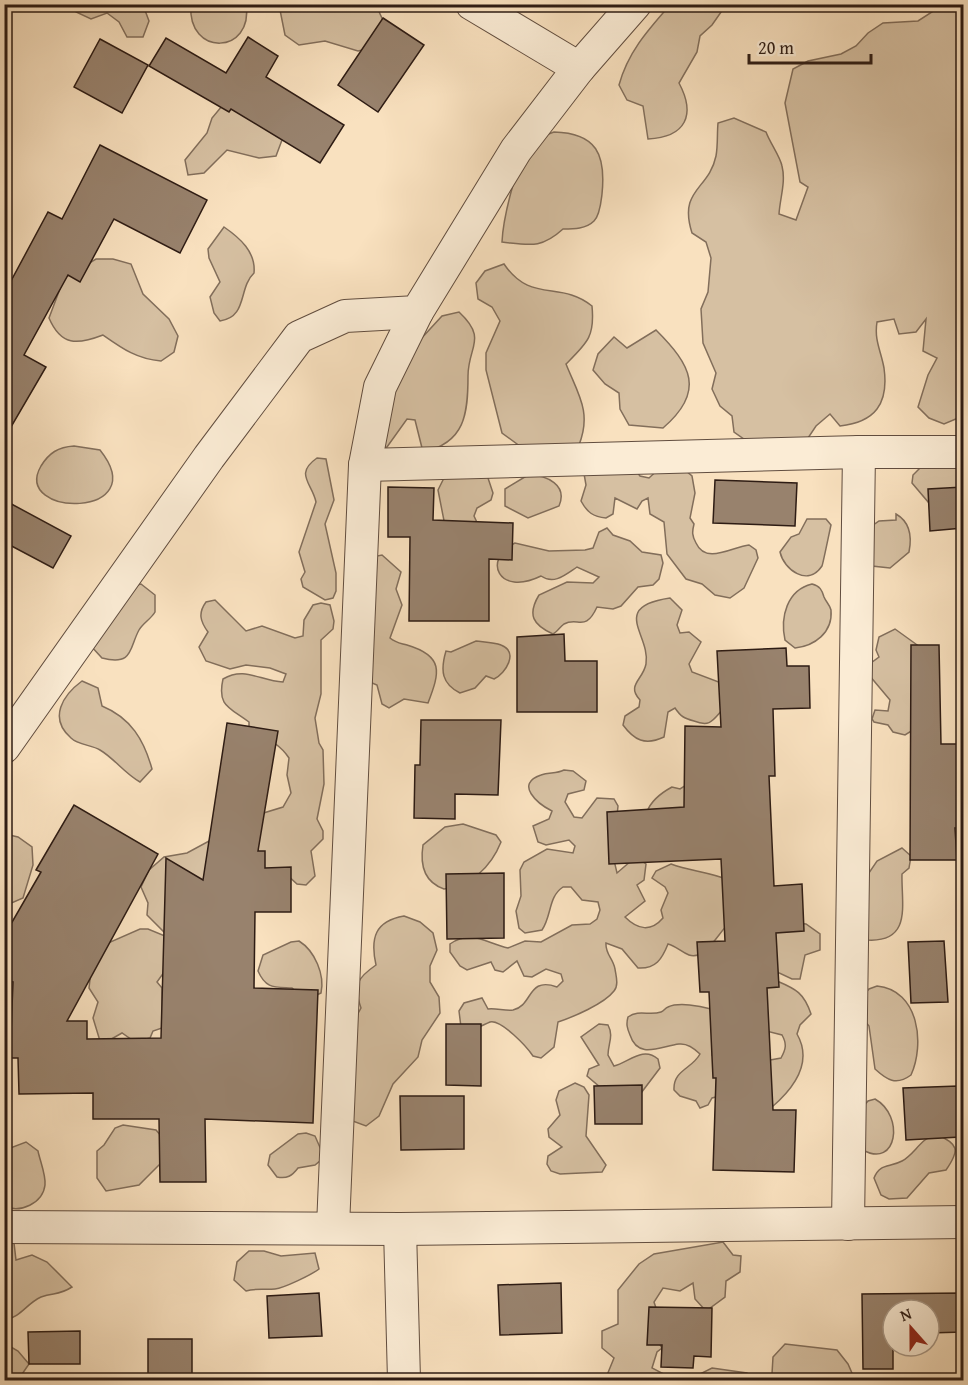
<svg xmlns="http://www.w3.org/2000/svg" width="968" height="1385" font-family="'Gentium Book Plus',serif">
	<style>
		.green { fill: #d6c0a2; stroke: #826e5b; stroke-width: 1.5 }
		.building { fill: #98826d; stroke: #2e1c14; stroke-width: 1.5 }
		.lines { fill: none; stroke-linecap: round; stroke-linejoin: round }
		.minor-casing { stroke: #614d3f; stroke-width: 34 }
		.minor { stroke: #fbecd5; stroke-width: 32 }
	</style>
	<rect width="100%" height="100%" fill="#f9e1bf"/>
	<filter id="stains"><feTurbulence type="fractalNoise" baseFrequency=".00333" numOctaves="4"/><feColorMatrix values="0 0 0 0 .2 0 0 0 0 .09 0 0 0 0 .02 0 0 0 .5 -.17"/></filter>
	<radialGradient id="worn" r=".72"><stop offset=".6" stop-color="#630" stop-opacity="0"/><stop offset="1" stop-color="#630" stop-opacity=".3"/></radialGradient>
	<g class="green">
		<path d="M246,4C254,55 187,57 191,5Z"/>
		<polygon points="72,5 143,5 149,21 143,37 127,37 119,22 107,13 91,19 76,12"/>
		<polygon points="279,5 376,5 385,25 367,49 358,51 325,41 299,45 285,35"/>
		<path d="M670,5H726L712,25L700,36L697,52L679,83C696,115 686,137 648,139L643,106L627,100L619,85C628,52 648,30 670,5Z"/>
		<path d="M929,5H963V416L944,424L929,418L918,407L928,375L937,358L923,351L926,319L916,332L899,334L894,319L877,322C874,340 881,351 884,368C889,404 875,422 840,426L830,414L816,426L798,453L768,456L734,432L732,416L720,406L712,389L716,373L703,343L701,309L708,292L711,258L706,242L692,233C678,189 709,190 716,156C718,145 717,133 718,123L734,118L766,132C770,143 780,156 782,166C786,182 780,198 779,214L796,220L808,187L800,182L785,103L793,69L808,61L841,54L856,46L868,33L883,23L918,21L932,12Z"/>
		<polygon points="222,106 270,109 282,140 276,156 259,158 227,150 204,173 188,175 185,160 207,133 212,118"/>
		<path d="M554,132C597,133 606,155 602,194C601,202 600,215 594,221C586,229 574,229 563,229C541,249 530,245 502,242C503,219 515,169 527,150C533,140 544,136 554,132Z"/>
		<path d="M224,227C240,238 256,252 254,273C238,288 248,317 220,321L214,313L210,297L220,282L209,258L208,249Z"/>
		<path d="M96,259H113L131,264L143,294L169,319L178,336L174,352L161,361C137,359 123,349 103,335C77,345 61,346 49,318L64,278Z"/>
		<path d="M504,264C531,304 560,280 592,306C595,337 587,343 566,364C578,394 592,412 579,445L528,452L502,433L486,370V353L500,321L492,307L478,299L476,283L485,271Z"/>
		<path d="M459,312C488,339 468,346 468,376C468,414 465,443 423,452L415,420L407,419L387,447L370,449L366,386L419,341L442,316Z"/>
		<path d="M656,330C691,365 706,391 663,428L629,425L620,409L619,393L605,384L593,370L598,354L614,337L627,348Z"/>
		<path d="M74,446L100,450C155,519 11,518 41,466C49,453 58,447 74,446Z"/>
		<path d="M317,458L326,459L334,500L325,524L336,573V591L333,598L325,600L303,587L301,579L305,572L299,552L316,502C312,483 294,474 317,458Z"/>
		<polygon points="963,460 963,491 929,503 912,483 913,475 926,462"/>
		<path d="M662,466L686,471L692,476L695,493L690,518L694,524C692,532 692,536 696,543C706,565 732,547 749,545L756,550L758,558L744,588L730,598L715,595L702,584L686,579L667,554L664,522L650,514L648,498L642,501L637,509L615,498L613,514L606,518C593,517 587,512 581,501L586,485L583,468L635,469L640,476L649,478Z"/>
		<polygon points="487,475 493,493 491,500 477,508 474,516 481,531 446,531 438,490 445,476"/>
		<path d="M528,475C547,475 568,485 559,506L528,518L505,506V489Z"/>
		<path d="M896,514C910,522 912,537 909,552L890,568L872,566V526L879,521L896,520Z"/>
		<path d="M807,519H826L831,525C830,529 823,564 822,566C808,587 784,570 780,552L791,537L799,534Z"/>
		<path d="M607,528L613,535L630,541L642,552L661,555L663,563L659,579L653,585L638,587L621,606L613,609L597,607C585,633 578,616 564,624C560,627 557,632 553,634C533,625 527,615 539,595L567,582L593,583L599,577L577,567C565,575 554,585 541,576C498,597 482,559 515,543L549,551L585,550L593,548L599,532Z"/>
		<path d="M382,555L401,572L396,589L402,605L390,638C396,643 400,643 407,645C444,656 440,672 428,703L404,699L389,708L382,704L377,685L365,680L372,557Z"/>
		<path d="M141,584L155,595V612C151,619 143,623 139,630C129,648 134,666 102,658L90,645L133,586Z"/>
		<path d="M812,584C820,586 822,590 824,597C826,602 830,605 831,610C833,633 814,646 795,648L785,640C780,617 787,590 812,584Z"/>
		<path d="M670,598L682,610L677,625L680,633L689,632L701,642L689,664L692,672L724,684L726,706C713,719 712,728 694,721C684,718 681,717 675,708L668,712L664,737C645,746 634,740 623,725L625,716L639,707L640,700C626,685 643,680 646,664C651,635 609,607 670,598Z"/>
		<path d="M215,600L246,631L262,626L295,638L303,636L304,620L313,605L321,603L330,605L334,621L333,629L321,640V694L315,718L319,743L323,750L324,784L317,819L323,831V839L311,851L315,876L306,885L297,884L285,873L165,933L147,915L148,903L141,887L149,870L164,857L187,853L257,815L283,807L291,793L287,775L289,758C280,744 265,736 249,731V722C229,707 217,706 223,679C245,666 260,681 283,682L286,674L270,668L246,665L230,669L206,661L199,647L208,632C200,621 198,613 206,602Z"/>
		<polygon points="895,629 920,647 913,730 905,735 893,732 888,725 874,722 872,719 875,710 888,711 890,700 869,675 871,663 879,657 876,650 879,637"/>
		<path d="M476,641C484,642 494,642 501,645C519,652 506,673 494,679L486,676L475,688L460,693C442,684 440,671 446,651L451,652Z"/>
		<path d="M82,681L98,688L102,706C131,718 144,740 152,769L140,782C124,773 115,759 100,750C92,745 78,745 71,738C48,718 63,695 82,681Z"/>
		<path d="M564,770L573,771L586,781L584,790L568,794L565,802L574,817L582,818L597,798L614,799L618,806L613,856L617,873L631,861L639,859L646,864L644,880L637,885L645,901L625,917C638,930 651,932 663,918L661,910L668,893L665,887L652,878L656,871L671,864C690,871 710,872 729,880L731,921C719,931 706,961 689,955C681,952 676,946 668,944C662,959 656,969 638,968L622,949L606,943C605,954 613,958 615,969C616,976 619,985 614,991C604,1004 573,1017 558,1022L554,1047L541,1058L533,1056C527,1047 501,1019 490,1022C483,1025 476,1029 468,1031L461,1027L459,1011L464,1003L482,998L488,1009C496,1008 505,1011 513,1010C533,1006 527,976 557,987L563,981L561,974L546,969L532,977L524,976L517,961L503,972L495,970L491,962L467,970L460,966L450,952V944C471,929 486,943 508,948L525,941L541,942L572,925L590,924L597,919L600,910L598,902L582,900L571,887H563C548,897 552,915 542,930L525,933L519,928L516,911L521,896L520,870L524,862L547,849L573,853L575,846L569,840L546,845L538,842L533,826L549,819L552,811C538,804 514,784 541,775C549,772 556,774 564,770Z"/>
		<path d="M691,782L706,816L647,812C651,800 661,793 672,787L680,789Z"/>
		<path d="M463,824L496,835L501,842C491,867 471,886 444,889C424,882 420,864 423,845L445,827Z"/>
		<polygon points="5,834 18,837 32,847 33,865 23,898 7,905 4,904"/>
		<path d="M902,848L911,856L909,868L902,874C901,903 913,943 867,940L856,892L877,861Z"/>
		<path d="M404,916L420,922L433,933L437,950L430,966V982L439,997L440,1013L422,1040L418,1057L393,1084L379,1116L366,1126L350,1120L345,1037L361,1008C353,985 357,978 376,965C370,938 375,921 404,916Z"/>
		<polygon points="782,922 806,924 820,934 820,950 805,955 800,979 792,979 777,972 766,930"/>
		<polygon points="140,929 148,929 165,936 167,968 157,982 162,988 162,1028 153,1031 150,1038 135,1042 122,1033 108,1041 100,1041 93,1018 98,1002 89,988 92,963 108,943"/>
		<path d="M299,941C315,951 325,975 321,993C310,999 300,997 292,988C274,987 266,989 258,971L263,955L291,942Z"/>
		<path d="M777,981C796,989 804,993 811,1014L800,1025L797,1034C813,1062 794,1088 772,1107L720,1096L712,1098L708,1105L700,1108L696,1101L680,1096L674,1090C673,1070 692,1069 700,1054C695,1049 687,1043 679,1044C661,1046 638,1060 630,1035C627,1028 626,1024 628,1017C639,1009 649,1016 661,1012C664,1011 665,1008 668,1007C679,1002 700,1006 711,1009L716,1039L712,1055L722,1069L781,1058C786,1049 787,1044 782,1035L766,1031L755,991Z"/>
		<path d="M877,986C919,990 925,1044 911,1075C896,1086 887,1080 875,1069L869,1026L864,1020L863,996L869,989Z"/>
		<path d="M599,1024L608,1025C614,1036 608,1044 608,1055L614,1066C629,1062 643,1046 658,1059L660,1068L635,1101L600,1087L587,1076L589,1069L599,1065L581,1037Z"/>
		<polygon points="575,1083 584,1087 589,1095 586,1136 606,1165 602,1172 560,1174 551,1171 547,1164 548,1156 562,1147 549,1137 548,1129 560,1115 556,1100 559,1091"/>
		<path d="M875,1099C905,1116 897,1169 863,1150L861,1109L868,1101Z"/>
		<polygon points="123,1125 156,1130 162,1137 162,1162 139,1185 106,1191 97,1178 97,1151 104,1145 115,1128"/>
		<path d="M306,1133L315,1136L322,1152L321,1160L315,1165L298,1168C292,1176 287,1179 277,1177L268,1165L270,1155L298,1134Z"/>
		<path d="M936,1134C959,1144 960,1150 946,1170L929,1173L907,1198L889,1199L881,1195L874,1178C880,1163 889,1168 902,1161C915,1154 920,1139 936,1134Z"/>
		<path d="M26,1142L38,1151C40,1161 46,1175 45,1185C43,1203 20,1214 4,1206L5,1150Z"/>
		<path d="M5,1238L14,1243L16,1260L32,1255L47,1262L72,1287C58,1296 54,1292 41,1297C26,1304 21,1317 5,1320Z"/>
		<polygon points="723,1242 733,1255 741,1256 740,1272 726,1281 725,1297 706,1311 695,1299 693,1283 680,1291 663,1288 654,1302 659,1317 653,1333 662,1348 657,1352 652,1368 675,1380 605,1380 614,1358 602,1348 602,1331 618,1324 618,1290 639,1264 654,1254"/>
		<path d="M249,1251H264L281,1256L315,1253L319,1269C311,1275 284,1288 275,1289C265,1290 256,1288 246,1291L234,1280L237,1262Z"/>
		<polygon points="4,1343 18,1351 29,1364 18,1380 5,1380"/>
		<polygon points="785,1344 837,1350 848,1364 855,1380 778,1380 772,1374 773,1357"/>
		<polygon points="712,1368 747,1373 752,1380 688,1380"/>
	</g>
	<g class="building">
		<polygon points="383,18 424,45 378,112 338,85"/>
		<polygon points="248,37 278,56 266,77 344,125 320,163 231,109 229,112 149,66 166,38 226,73"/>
		<polygon points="100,39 148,65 122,113 74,87"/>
		<polygon points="100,145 207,200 180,253 114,219 80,282 68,275 24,355 46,367 4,439 4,294 48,212 62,219"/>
		<polygon points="715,480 797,483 795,526 713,523"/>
		<polygon points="388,487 434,488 433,520 513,523 512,560 489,559 489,621 409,621 410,537 388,537"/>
		<polygon points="963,487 963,528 930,531 928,489"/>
		<polygon points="4,500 71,536 53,568 4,542"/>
		<polygon points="564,634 565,661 597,661 597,712 517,712 517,637"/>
		<polygon points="911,645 939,645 941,744 963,744 963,828 955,828 957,860 910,860"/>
		<polygon points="786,648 787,666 809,666 810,708 773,709 775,776 769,776 774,886 802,884 804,931 776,933 779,987 767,988 773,1110 796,1110 794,1172 713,1170 716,1078 713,1078 709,992 700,992 697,942 725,941 721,859 609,864 607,812 684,807 685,726 721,727 717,651"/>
		<polygon points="421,720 501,720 498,795 455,794 455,819 414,818 415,765 420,765"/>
		<polygon points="227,723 278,731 258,851 265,851 265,868 291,867 291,912 255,912 254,988 318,990 313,1123 205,1119 206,1182 160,1182 159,1119 93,1119 93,1093 19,1094 18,1058 10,1058 13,982 4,981 4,936 41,872 36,870 74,805 158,854 67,1021 87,1021 87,1039 161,1038 166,858 203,880"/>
		<polygon points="504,873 504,938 447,939 446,874"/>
		<polygon points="944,941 948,1002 911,1003 908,942"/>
		<polygon points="446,1024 481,1024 481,1086 446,1085"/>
		<polygon points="642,1085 642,1124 595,1124 594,1086"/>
		<polygon points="958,1086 960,1137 906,1140 903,1088"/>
		<polygon points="400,1096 464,1096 464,1149 401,1150"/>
		<polygon points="561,1283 562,1333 500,1335 498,1285"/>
		<polygon points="319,1293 322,1336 269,1338 267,1296"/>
		<polygon points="963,1293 963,1332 929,1333 929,1310 893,1310 893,1369 863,1369 862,1294"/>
		<polygon points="649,1307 712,1308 711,1357 694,1356 693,1368 661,1367 662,1345 647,1345"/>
		<polygon points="80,1331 80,1364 29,1364 28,1332"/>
		<rect x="148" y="1339" width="44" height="41"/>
	</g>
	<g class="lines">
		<defs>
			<g id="minor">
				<polyline points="472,4 579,68"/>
				<polyline points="365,465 859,452 964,452"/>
				<polyline points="4,747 209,457 299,337 345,316 417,312 516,150 579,68 635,4"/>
				<polyline points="848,1224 859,452"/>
				<polyline points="4,1227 400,1229 964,1222"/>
				<polyline points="333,1227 365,465 380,387 417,312"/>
				<polyline points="400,1229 404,1380"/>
			</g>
		</defs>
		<use href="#minor" class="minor-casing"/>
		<use href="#minor" class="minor"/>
	</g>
	<rect width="968" height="1385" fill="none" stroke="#f9e1bf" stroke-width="24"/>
	<rect x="6" y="6" width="956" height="1373" fill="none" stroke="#2e1c14" stroke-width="3"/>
	<rect x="12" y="12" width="944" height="1361" fill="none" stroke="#2e1c14" stroke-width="1.5"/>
	<g transform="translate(911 1328) rotate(339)"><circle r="28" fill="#fbecd5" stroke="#a99988" stroke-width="1.5"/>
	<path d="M0-4.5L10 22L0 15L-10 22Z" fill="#8f2418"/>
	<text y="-9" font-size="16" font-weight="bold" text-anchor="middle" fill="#2e1c14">N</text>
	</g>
	<path d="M749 54v9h122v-9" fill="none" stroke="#2e1c14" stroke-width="3"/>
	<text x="758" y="54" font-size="18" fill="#2e1c14" stroke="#fbecd5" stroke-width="4.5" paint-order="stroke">20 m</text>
	<rect width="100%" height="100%" filter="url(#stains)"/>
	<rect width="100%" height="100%" fill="url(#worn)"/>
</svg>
